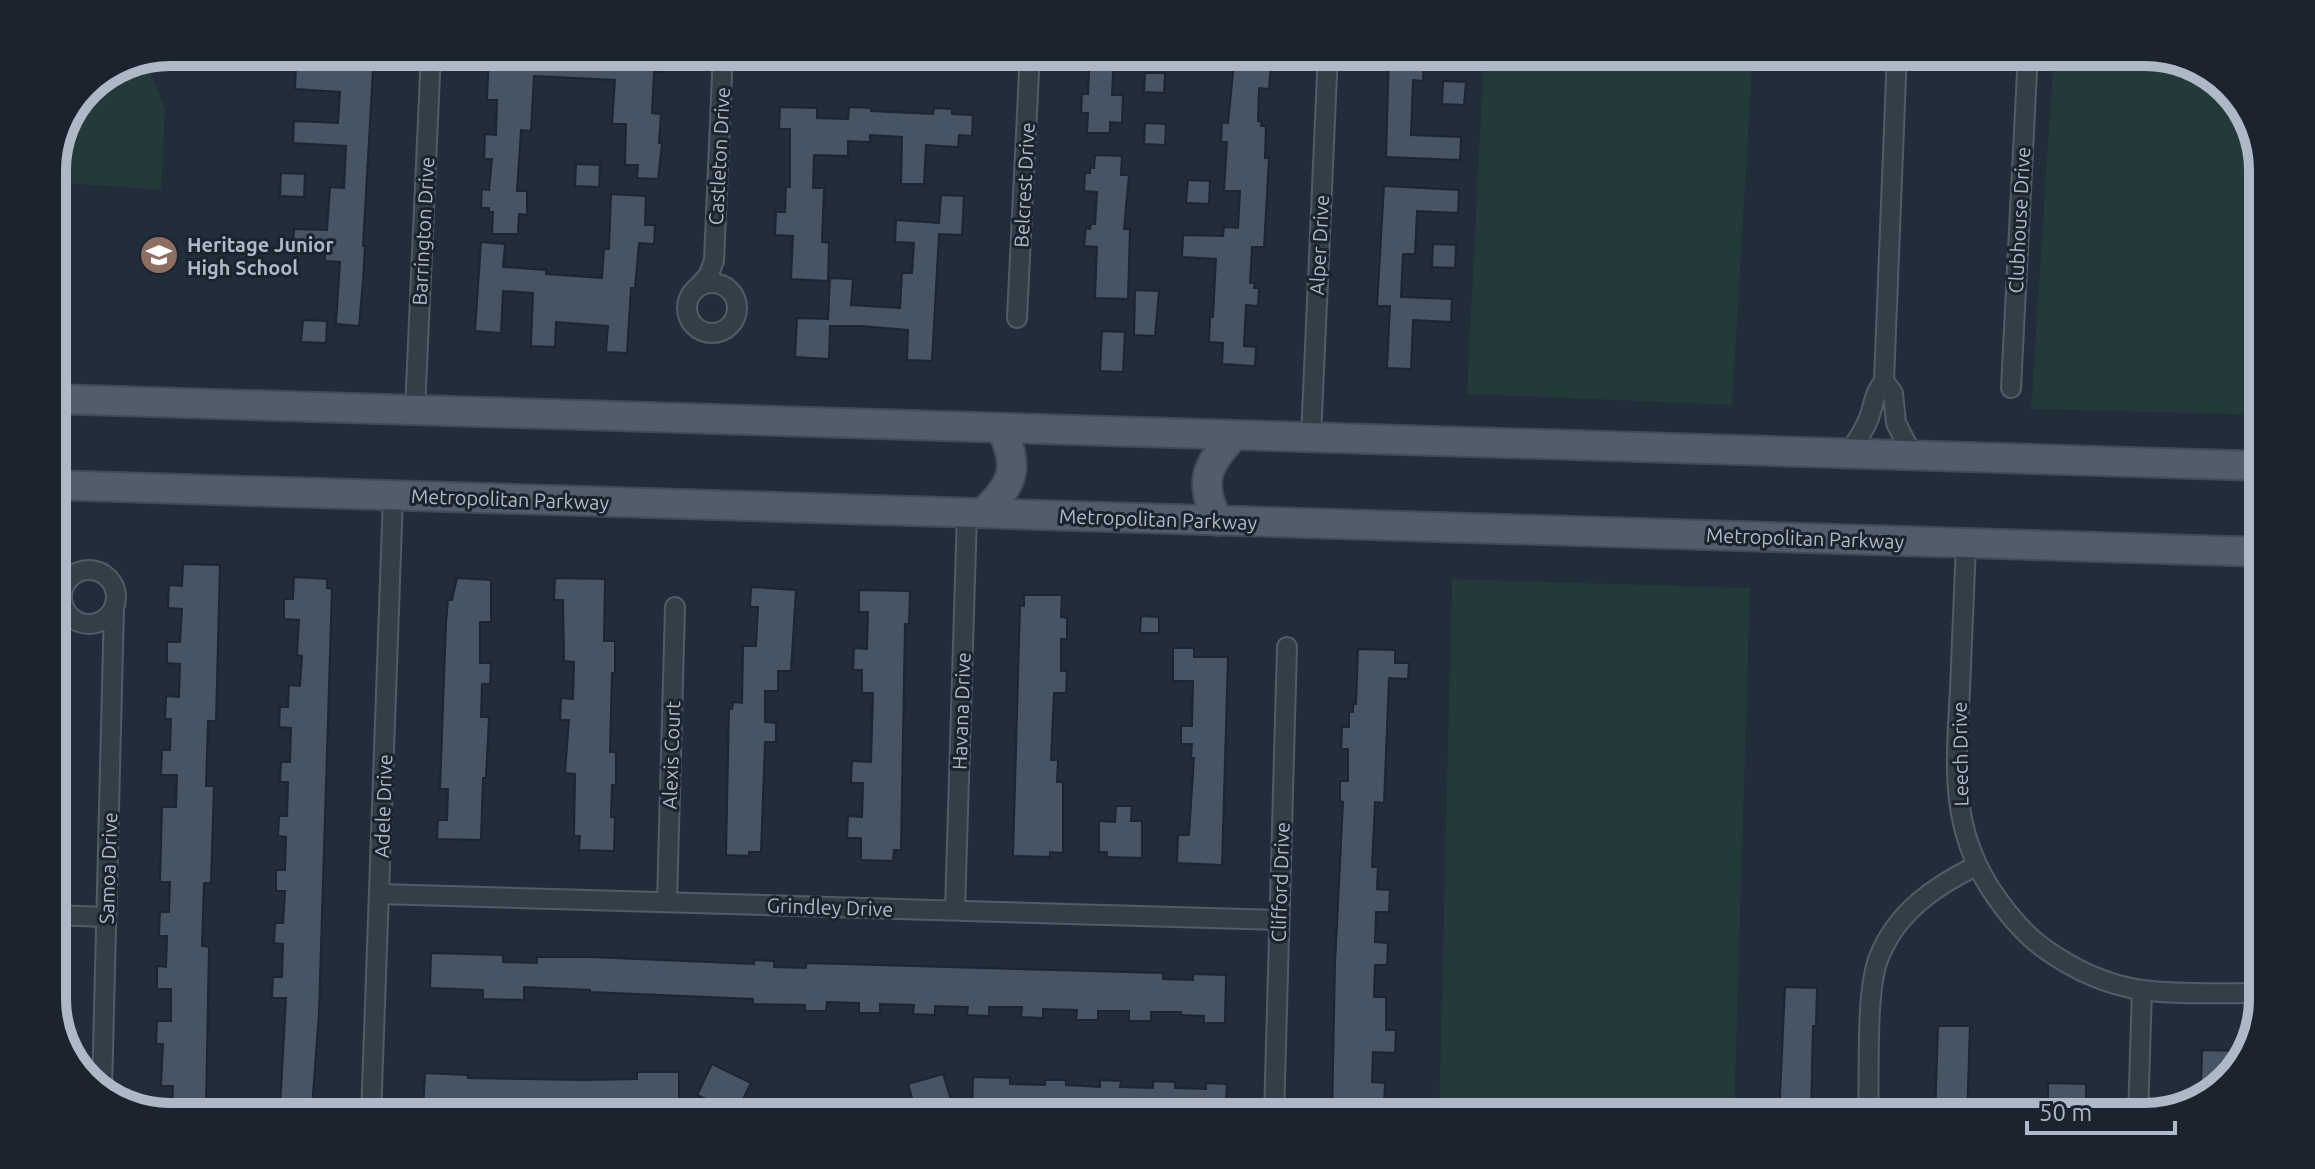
<svg xmlns="http://www.w3.org/2000/svg" width="2315" height="1169" font-family="Ubuntu,sans-serif">
	<style>
		.green { fill: #23393a }
		.building { fill: #475463; stroke: #1c2530; stroke-width: 2 }
		.lines { fill: none; stroke-linecap: round; stroke-linejoin: round }
		.street-casing { stroke: #525c67; stroke-width: 22 }
		.primary-casing { stroke: #414a56; stroke-width: 32 }
		.street { stroke: #343e49; stroke-width: 18 }
		.primary { stroke: #525d6a; stroke-width: 28 }
		.labels { text-anchor: middle; dominant-baseline: central; stroke-width: 6; stroke-linejoin: round; paint-order: stroke }
		.street-label { font-size: 20px; fill: #afb9c6; stroke: #1a232e }
		.poi-label { font-size: 20px; font-weight: bold; fill: #afb9c6; stroke: #1a232e; text-anchor: start }
		.rim { fill: none; stroke: #afb9c6; stroke-width: 10 }
	</style>
	<rect width="100%" height="100%" fill="#212d39"/>
	<g class="green">
		<polygon points="1484,52 1753,52 1732,405 1467,394"/>
		<polygon points="2054,52 2145,52 2197,64 2243,104 2263,162 2263,415 2031,409"/>
		<polygon points="147,61 165,110 161,190 52,182 52,162 87,86"/>
		<polygon points="1452,579 1750,588 1734,1117 1439,1117"/>
	</g>
	<g class="building">
		<polygon points="338,52 374,52 363,246 365,246 363,280 359,326 336,324 340,262 325,261 325,253 293,251 294,229 327,230 330,187 344,188 346,146 293,143 294,121 338,123 340,92 295,89 296,66 337,68"/>
		<polygon points="489,52 632,60 633,52 668,52 666,72 654,72 652,113 661,114 659,143 662,143 658,179 637,178 638,165 625,165 626,124 612,124 615,80 534,76 531,131 521,130 517,191 527,191 527,215 519,214 518,234 492,234 493,212 489,212 489,208 481,208 482,189 489,190 492,159 484,159 485,134 496,135 497,100 487,100"/>
		<polygon points="1090,52 1114,52 1112,95 1123,95 1122,123 1110,122 1110,133 1087,133 1088,113 1081,113 1082,94 1088,94"/>
		<polygon points="1246,52 1265,52 1264,64 1271,65 1269,89 1259,88 1258,121 1262,122 1261,126 1266,126 1265,158 1269,158 1264,247 1252,247 1250,283 1255,283 1254,288 1259,288 1258,306 1246,305 1244,346 1256,347 1255,366 1222,364 1223,343 1209,342 1210,317 1213,317 1216,259 1182,257 1183,235 1223,236 1224,227 1238,228 1240,191 1224,191 1227,142 1221,142 1222,122 1228,123 1234,63 1245,63"/>
		<polygon points="1389,53 1424,55 1423,81 1413,80 1411,135 1461,137 1460,160 1386,157"/>
		<polygon points="1145,73 1165,73 1164,93 1144,92"/>
		<polygon points="1443,81 1466,82 1464,105 1442,104"/>
		<polygon points="780,107 817,108 817,118 848,119 849,107 871,108 871,111 933,114 934,108 952,109 952,114 973,115 972,136 959,135 958,147 926,145 924,184 901,184 902,137 870,135 870,142 848,141 848,156 814,155 813,188 824,188 822,242 829,243 828,281 791,279 793,236 775,235 776,212 785,212 786,187 790,187 790,129 779,129"/>
		<polygon points="1145,123 1166,124 1165,145 1144,144"/>
		<polygon points="1095,155 1122,156 1121,175 1129,175 1124,229 1130,229 1128,299 1095,298 1097,247 1084,246 1086,228 1090,229 1091,224 1095,224 1097,192 1084,191 1085,173 1090,173 1090,168 1094,168"/>
		<polygon points="576,164 600,165 599,187 575,186"/>
		<polygon points="281,173 305,174 304,197 280,196"/>
		<polygon points="1188,180 1210,181 1209,204 1186,203"/>
		<polygon points="1384,186 1459,190 1458,213 1417,211 1415,254 1403,254 1401,297 1452,299 1451,322 1413,320 1411,369 1387,368 1390,306 1377,306"/>
		<polygon points="611,194 646,196 645,225 655,225 654,244 639,243 635,288 631,288 627,353 606,352 608,326 556,322 555,347 531,346 533,293 503,291 501,333 475,331 481,242 505,244 503,267 546,270 546,274 602,278 604,249 609,249"/>
		<polygon points="941,195 964,196 962,235 939,234 932,361 907,360 908,330 860,326 830,326 829,359 795,357 797,318 828,319 830,278 853,279 851,305 900,308 902,273 912,273 914,243 895,242 896,220 939,223"/>
		<polygon points="1433,244 1456,245 1455,268 1432,267"/>
		<polygon points="1135,290 1159,291 1155,336 1134,335"/>
		<polygon points="303,320 327,321 326,343 301,342"/>
		<polygon points="1102,331 1125,332 1123,372 1100,371"/>
		<polygon points="183,564 220,565 216,721 208,721 206,786 214,786 211,883 204,883 202,946 209,947 206,1107 172,1106 173,1086 161,1086 163,1044 156,1044 157,1021 171,1021 171,989 157,989 157,966 166,967 167,936 159,936 160,912 169,912 170,882 160,882 162,807 176,807 177,775 161,775 162,750 170,750 171,719 165,719 166,696 179,697 180,664 167,663 167,642 180,642 182,609 168,608 169,585 182,586"/>
		<polygon points="294,577 327,579 327,588 332,589 319,1012 312,1108 280,1107 286,998 272,998 273,977 282,977 283,944 274,943 275,923 283,923 285,891 276,891 276,870 285,870 286,837 278,836 279,816 287,816 288,782 280,782 281,762 290,762 291,728 279,727 280,707 288,707 289,685 300,686 302,656 297,655 299,620 284,619 284,599 293,599"/>
		<polygon points="457,578 491,580 491,622 480,622 480,663 491,663 490,684 482,684 481,717 489,717 486,778 483,778 481,840 437,839 438,820 447,820 448,789 440,789 446,623 448,600 452,600"/>
		<polygon points="555,578 605,579 604,641 615,641 615,673 612,673 610,752 616,752 616,785 612,785 611,817 615,817 614,851 579,850 580,836 574,836 575,774 565,773 569,720 560,720 561,698 573,699 574,662 564,661 563,600 554,600"/>
		<polygon points="751,587 796,590 791,671 778,671 778,691 765,691 765,722 776,723 776,742 765,742 761,852 749,852 749,856 726,855 729,709 732,709 733,702 742,703 743,646 756,646 758,607 750,607"/>
		<polygon points="859,590 910,591 909,624 905,624 901,850 894,850 893,861 861,860 861,838 847,838 848,816 862,817 863,783 851,783 852,761 871,762 873,693 862,693 862,670 853,670 854,648 867,649 868,612 859,612"/>
		<polygon points="1024,595 1062,595 1061,617 1067,618 1067,639 1061,639 1061,671 1067,671 1066,693 1054,693 1051,760 1058,760 1057,782 1063,782 1063,853 1050,852 1050,857 1013,856 1020,605 1024,606"/>
		<polygon points="1141,616 1159,617 1159,633 1140,633"/>
		<polygon points="1173,648 1194,648 1194,657 1228,657 1222,865 1177,863 1178,835 1189,835 1194,758 1191,758 1192,744 1181,744 1181,726 1192,726 1193,681 1173,681"/>
		<polygon points="1358,649 1395,650 1395,663 1409,663 1408,679 1389,678 1384,803 1375,802 1372,867 1378,867 1377,889 1390,890 1389,912 1376,912 1375,942 1388,943 1387,965 1375,965 1374,997 1386,997 1386,1030 1396,1030 1395,1053 1373,1052 1372,1082 1385,1083 1384,1105 1372,1105 1371,1117 1337,1117 1332,1115 1335,964 1343,802 1340,801 1340,781 1348,781 1348,749 1341,749 1342,727 1349,727 1349,712 1353,712 1353,704 1356,704"/>
		<polygon points="1116,806 1132,806 1131,821 1142,821 1142,858 1107,857 1107,852 1099,852 1099,821 1115,822"/>
		<polygon points="431,953 503,955 503,962 537,963 537,957 591,957 754,964 754,960 774,961 774,967 806,968 806,963 1163,973 1163,979 1193,980 1193,974 1226,975 1225,1023 1204,1023 1204,1016 1181,1015 1181,1012 1151,1012 1151,1021 1129,1021 1129,1011 1098,1011 1098,1020 1076,1020 1077,1010 1043,1009 1043,1018 1021,1017 1022,1007 989,1007 989,1016 967,1015 968,1007 935,1006 935,1015 913,1014 914,1005 880,1004 880,1013 859,1013 859,1003 827,1002 826,1011 805,1011 805,1005 753,1004 753,999 590,992 590,990 524,987 524,1000 483,999 483,990 430,988"/>
		<polygon points="1785,987 1817,988 1816,1026 1813,1026 1811,1117 1779,1117"/>
		<polygon points="1938,1026 1970,1026 1967,1117 1935,1117"/>
		<polygon points="2202,1050 2239,1051 2239,1065 2219,1088 2201,1087"/>
		<polygon points="712,1064 751,1083 736,1113 697,1095"/>
		<polygon points="637,1072 679,1072 679,1106 626,1106 626,1113 571,1114 423,1109 425,1073 468,1075 468,1078 584,1080 637,1079"/>
		<polygon points="943,1074 953,1106 917,1116 908,1084"/>
		<polygon points="973,1077 1010,1078 1010,1084 1045,1085 1045,1080 1066,1080 1066,1085 1100,1087 1100,1080 1121,1081 1120,1087 1153,1088 1153,1081 1175,1082 1175,1088 1206,1089 1206,1083 1227,1084 1225,1117 1023,1117 1023,1110 972,1109"/>
		<polygon points="2048,1083 2086,1084 2086,1117 2048,1117"/>
	</g>
	<g class="lines">
		<defs>
			<g id="street">
				<polyline points="887,52 1030,59"/>
				<circle cx="712" cy="308" r="25"/>
				<polyline points="696,289 708,276 714,261 723,52"/>
				<polyline points="1017,318 1030,52"/>
				<polyline points="1884,381 1897,52"/>
				<polyline points="2011,388 2028,52"/>
				<polyline points="415,410 431,52"/>
				<polyline points="1311,438 1328,52"/>
				<path d="M1848,454C1856,442 1864,431 1869,418C1874,404 1874,393 1884,381L1893,393L1896,423L1913,456"/>
				<path d="M1966,544C1964,592 1962,641 1960,689C1956,762 1949,824 1990,888C2005,911 2021,931 2042,947C2071,968 2106,985 2142,990C2181,995 2223,993 2263,993"/>
				<circle cx="89" cy="597" r="27"/>
				<polyline points="380,894 1279,920"/>
				<polyline points="667,902 675,607"/>
				<polyline points="955,910 967,513"/>
				<polyline points="52,915 106,917"/>
				<polyline points="102,1091 114,607"/>
				<polyline points="371,1117 393,496"/>
				<polyline points="1274,1117 1287,647"/>
				<path d="M1868,1117C1870,1076 1865,991 1879,957C1897,912 1935,886 1976,866"/>
				<polyline points="2138,1117 2142,990"/>
			</g>
			<g id="primary">
				<polyline points="52,399 2263,466"/>
				<polyline points="52,485 2263,552"/>
				<path d="M983,513C1014,484 1020,467 1001,428"/>
				<path d="M1218,521C1199,484 1205,466 1233,437"/>
			</g>
		</defs>
		<use href="#street" class="street-casing"/>
		<use href="#primary" class="primary-casing"/>
		<use href="#street" class="street"/>
		<use href="#primary" class="primary"/>
	</g>
	<defs>
		<symbol id="school-disc" viewBox="-11 -11 22 22"><circle r="9.5" fill="#8d6e63" stroke="#1a232e"/><path d="M0-5L7-2L0 1L-7-2ZM-4 1L0 2.5L4 1V4Q0 6-4 4Z" fill="#fff"/></symbol>
	</defs>
	<g fill-rule="evenodd">
		<use href="#school-disc" x="137" y="233" width="44" height="44"/>
	</g>
	<g class="labels">
		<g class="street-label">
			<text transform="translate(719 156) rotate(-87)">Castleton Drive</text>
			<text transform="translate(1024 185) rotate(-87)">Belcrest Drive</text>
			<text transform="translate(2019 220) rotate(-87)">Clubhouse Drive</text>
			<text transform="translate(423 231) rotate(-87)">Barrington Drive</text>
			<text transform="translate(1319 245) rotate(-87)">Alper Drive</text>
			<text transform="translate(510 499) rotate(2)">Metropolitan Parkway</text>
			<text transform="translate(1158 519) rotate(2)">Metropolitan Parkway</text>
			<text transform="translate(1805 538) rotate(2)">Metropolitan Parkway</text>
			<text transform="translate(961 711) rotate(-88)">Havana Drive</text>
			<text transform="translate(1960 754) rotate(-91)">Leech Drive</text>
			<text transform="translate(671 755) rotate(-88)">Alexis Court</text>
			<text transform="translate(383 806) rotate(-88)">Adele Drive</text>
			<text transform="translate(108 868) rotate(-88)">Samoa Drive</text>
			<text transform="translate(1280 882) rotate(-88)">Clifford Drive</text>
			<text transform="translate(830 907) rotate(2)">Grindley Drive</text>
		</g>
		<g class="poi-label">
			<text x="187" y="244">Heritage Junior<tspan x="187" dy="23">High School</tspan></text>
		</g>
	</g>
	<path d="M0 0H2315V1169H0ZM170 66H2145A104 104 0 0 1 2249 170V999A104 104 0 0 1 2145 1103H170A104 104 0 0 1 66 999V170A104 104 0 0 1 170 66Z" fill="#1a232e" fill-rule="evenodd"/>
	<path class="rim" d="M170 66H2145A104 104 0 0 1 2249 170V999A104 104 0 0 1 2145 1103H170A104 104 0 0 1 66 999V170A104 104 0 0 1 170 66Z"/>
	<path d="M2027 1121v12h148v-12" fill="none" stroke="#afb9c6" stroke-width="4"/>
	<text x="2039" y="1121" font-size="24" fill="#afb9c6" stroke="#1a232e" stroke-width="6" paint-order="stroke">50 m</text>
</svg>
